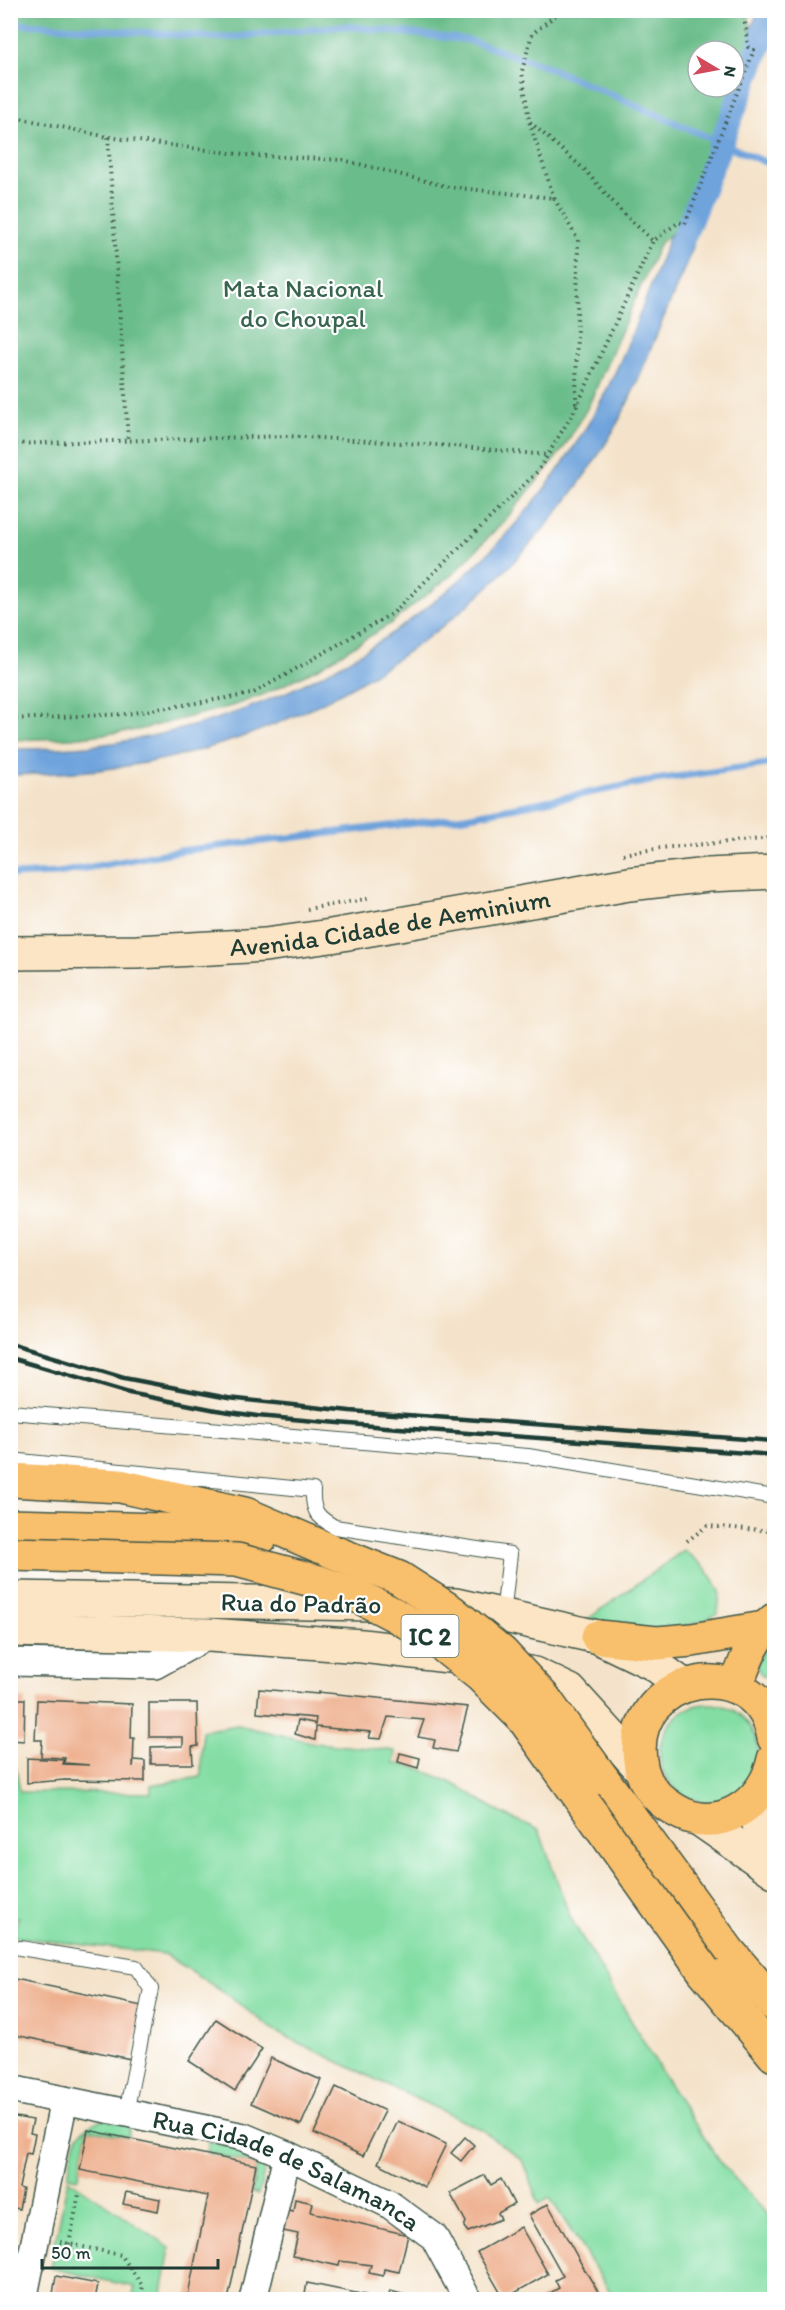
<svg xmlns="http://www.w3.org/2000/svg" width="785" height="2310" font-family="Itim,sans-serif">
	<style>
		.green { fill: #84dea4; stroke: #528e6c; stroke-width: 1.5 }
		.forest { fill: #6bbd8a; stroke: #457d5f; stroke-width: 1.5; fill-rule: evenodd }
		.water { fill: #6ea3db; stroke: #467088; stroke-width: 1.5 }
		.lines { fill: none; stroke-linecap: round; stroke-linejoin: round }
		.stream { stroke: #6ea3db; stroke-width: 7 }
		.canal { stroke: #6ea3db; stroke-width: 24 }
		.building { fill: #eeb08f }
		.lane-casing { stroke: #3f564a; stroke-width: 16 }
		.street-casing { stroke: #3f564a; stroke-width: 30 }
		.secondary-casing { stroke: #3f564a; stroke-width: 36 }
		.primary-casing { stroke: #3f564a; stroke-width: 36 }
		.highway-casing { stroke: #3f564a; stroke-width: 36 }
		.path { stroke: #3f564a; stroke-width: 4; stroke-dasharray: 1.5 4.5; stroke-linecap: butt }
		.lane { stroke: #fff; stroke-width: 14 }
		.street { stroke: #fff; stroke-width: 27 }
		.secondary { stroke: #fce5c4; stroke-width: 33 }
		.primary { stroke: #f8bf6c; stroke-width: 33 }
		.highway { stroke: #f8bf6c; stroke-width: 33 }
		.rail { stroke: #1f3d34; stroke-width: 4.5 }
		.highway-bridge-casing { stroke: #3f564a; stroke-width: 36; stroke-linecap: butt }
		.highway-bridge { stroke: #f8bf6c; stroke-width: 33 }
		.labels { text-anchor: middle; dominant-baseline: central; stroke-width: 4.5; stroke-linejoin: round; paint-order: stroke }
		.shield { fill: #fff; stroke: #627771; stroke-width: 1.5 }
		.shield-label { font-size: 24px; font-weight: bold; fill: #1f3d34 }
		.park-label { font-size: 26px; fill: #386550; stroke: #fff }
		.street-label { font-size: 26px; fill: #1f3d34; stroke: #fff }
	</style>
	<rect width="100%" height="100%" fill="#fff"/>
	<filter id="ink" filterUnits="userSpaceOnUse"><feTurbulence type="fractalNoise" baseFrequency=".0167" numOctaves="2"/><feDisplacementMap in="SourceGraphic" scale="12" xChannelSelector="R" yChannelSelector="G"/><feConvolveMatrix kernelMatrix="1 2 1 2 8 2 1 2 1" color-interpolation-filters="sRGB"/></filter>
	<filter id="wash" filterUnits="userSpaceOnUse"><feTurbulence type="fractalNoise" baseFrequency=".008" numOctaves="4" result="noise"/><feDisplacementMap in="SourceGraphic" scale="24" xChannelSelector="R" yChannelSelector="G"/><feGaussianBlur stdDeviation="1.35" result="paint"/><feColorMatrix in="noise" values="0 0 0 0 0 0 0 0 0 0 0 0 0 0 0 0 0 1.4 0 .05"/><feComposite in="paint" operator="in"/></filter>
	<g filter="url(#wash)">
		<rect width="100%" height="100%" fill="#f4e3ca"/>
		<g class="green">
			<polygon points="684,1550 706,1569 720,1591 718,1613 704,1621 656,1633 588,1619"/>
			<path d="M774,1645V1678C763,1678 760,1675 756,1664L766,1647Z"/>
			<circle cx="709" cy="1753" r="49"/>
			<polygon points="238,1725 315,1743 396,1751 394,1763 421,1769 458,1786 503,1814 539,1830 570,1917 668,2083 721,2163 774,2222 774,2299 615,2299 550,2198 539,2204 522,2160 482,2130 278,2033 223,1992 165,1954 14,1937 18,1917 11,1918 11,1769 16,1769 20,1792 151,1793 151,1785 201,1777 202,1731"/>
			<path d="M104,2119L130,2125L128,2137L88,2129L78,2178L68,2176C73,2149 72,2128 104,2119Z"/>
			<path d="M209,2141C226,2146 265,2148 264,2171C263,2179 260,2187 258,2195L252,2193L257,2164L207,2153Z"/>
			<polygon points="68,2179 170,2248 161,2299 132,2299 135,2287 50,2268"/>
		</g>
		<path class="forest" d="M752,10L749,18L753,45L681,226L660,243L588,407L563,449L506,519L454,573L390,624L320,667L265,694L232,706L138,730L72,738L11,740L10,11ZM698,51H734V87H698Z"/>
		<g class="water">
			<polygon points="758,11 774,11 774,43 766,51 753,45 751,29"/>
			<path d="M681,226L694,231L693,247C679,282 664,316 650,351C637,382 624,414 606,443C496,621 308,745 99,770C70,773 40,774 11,775V749C42,749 74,748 105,744C304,717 485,598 587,426C623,366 645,300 670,235Z"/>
		</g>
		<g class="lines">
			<g class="stream">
				<polyline points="10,23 223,38 345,26 468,40 545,66 774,166"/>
				<polyline points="10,875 58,873 179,851 465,817 655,780 774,763"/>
			</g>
			<polyline class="canal" points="675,259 774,10"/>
		</g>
		<g id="blocks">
			<g class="building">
				<polygon points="259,1689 318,1694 318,1692 468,1707 456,1752 433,1748 435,1740 418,1737 424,1720 388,1717 381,1739 369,1738 371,1732 316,1727 315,1740 295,1734 298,1720 313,1723 315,1725 316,1718 257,1713"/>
				<polygon points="10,1699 25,1699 24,1741 10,1740"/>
				<polygon points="37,1700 132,1704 131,1738 134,1738 133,1767 134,1760 145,1761 145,1781 65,1780 27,1783 27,1758 64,1760 63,1764 90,1765 64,1763 65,1758 41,1757 42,1740 35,1740"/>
				<polygon points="149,1703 197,1703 198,1746 192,1747 193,1764 151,1764 151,1747 183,1746 183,1737 149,1737"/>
				<polygon points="400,1753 420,1758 418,1768 398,1762"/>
				<polygon points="10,1978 142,2006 131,2059 10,2034"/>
				<polygon points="216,2019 262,2049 235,2091 189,2061"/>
				<polygon points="271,2058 321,2080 301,2125 251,2103"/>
				<polygon points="336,2087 385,2111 363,2156 314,2133"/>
				<polygon points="10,2116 33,2120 30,2133 35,2134 31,2154 26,2153 19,2188 23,2189 19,2209 15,2208 12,2224"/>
				<polygon points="398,2121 446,2144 425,2187 378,2163"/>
				<polygon points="88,2130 256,2165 228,2300 187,2300 208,2196 80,2170"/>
				<polygon points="465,2137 474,2145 461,2161 451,2153"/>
				<polygon points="485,2175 491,2185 501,2179 514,2204 498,2213 501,2219 468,2232 464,2227 466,2222 450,2193"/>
				<polygon points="126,2192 160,2199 158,2211 123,2204"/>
				<polygon points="295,2199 313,2203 311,2212 408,2235 399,2272 384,2269 383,2276 369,2273 371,2265 340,2261 339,2266 293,2256 298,2234 283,2231 288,2210 293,2211"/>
				<polygon points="548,2204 582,2265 603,2300 538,2300 559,2288 555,2280 563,2276 529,2215"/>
				<polygon points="521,2227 548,2274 504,2299 477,2252"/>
				<polygon points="56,2276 98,2284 95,2300 52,2300"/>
				<polygon points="307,2283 366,2295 365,2300 304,2300"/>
				<polygon points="390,2291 422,2299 422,2300 388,2300"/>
			</g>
		</g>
	</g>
	<g filter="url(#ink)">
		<use href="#blocks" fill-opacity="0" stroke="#3f564a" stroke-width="1.5"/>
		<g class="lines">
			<defs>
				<g id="lane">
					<polyline points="10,1412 528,1456 774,1497"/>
					<path d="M10,1460L313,1490C312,1511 317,1517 335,1527L510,1554L503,1615"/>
					<polyline points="20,1948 136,1967 151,1989 126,2113"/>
				</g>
				<g id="street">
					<polyline points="10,1662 155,1665 209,1635"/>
					<path id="s1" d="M10,2089L244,2137L287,2155L389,2204L434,2237L468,2300"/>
					<polyline points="23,2300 64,2100"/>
					<polyline points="253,2300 287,2155"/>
				</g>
				<g id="secondary">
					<path id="s2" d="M10,953L137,952L265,945L331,936L629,884L708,875L774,872"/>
					<polyline points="10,1598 375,1604"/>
					<polyline points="429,1604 456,1605 598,1637 654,1664 683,1685"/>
					<polyline points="10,1630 209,1635 362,1646 449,1656 534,1674 570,1691 641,1769"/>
					<polyline points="754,1801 768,1866"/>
					<polyline points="699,1819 774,1871"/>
				</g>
				<g id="primary">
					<polyline points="598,1637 657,1643 692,1640 764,1628"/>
					<path d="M736,1687C745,1662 753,1637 774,1620"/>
					<path d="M774,1738C759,1650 628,1672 640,1760C642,1782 656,1799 675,1810C718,1836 765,1804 774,1759"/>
				</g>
				<g id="highway">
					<polyline points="10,1480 120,1486 245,1514 331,1551"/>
					<polyline points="10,1526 239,1532 261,1537"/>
					<polyline points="602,1778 729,1952 774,2004"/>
					<polyline points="704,1971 774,2055"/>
				</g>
			</defs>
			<use href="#lane" class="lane-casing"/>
			<use href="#street" class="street-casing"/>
			<use href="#secondary" class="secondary-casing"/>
			<use href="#primary" class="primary-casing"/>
			<use href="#highway" class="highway-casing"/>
			<g class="path">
				<polyline points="10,116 108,137 245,155 343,160 449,187 554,198 578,240 576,405"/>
				<polyline points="530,122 585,170 620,210 653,241"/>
				<polyline points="108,137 128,440"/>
				<polyline points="554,198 529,121 522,71 532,34 562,10"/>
				<polyline points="10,444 287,436 453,446 547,455"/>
				<polyline points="10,719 127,714 252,694 393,613 538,471 576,408 653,241 679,222 685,224 754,50 748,47 744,15 746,10"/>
				<polyline points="623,854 660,848 774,838"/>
				<polyline points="307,909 371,898"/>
				<polyline points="687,1541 707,1526 774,1531"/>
				<polyline points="60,2242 121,2255 143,2286 140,2300"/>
				<polyline points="69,2244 79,2194"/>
			</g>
			<use href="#lane" class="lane"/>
			<use href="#street" class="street"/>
			<use href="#secondary" class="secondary"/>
			<use href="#primary" class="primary"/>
			<use href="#highway" class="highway"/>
			<g class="rail">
				<polyline points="10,1344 124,1378 228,1398 350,1411 774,1441"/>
				<polyline points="10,1358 129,1393 216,1410 257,1416 385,1427 774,1455"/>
			</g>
			<defs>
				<g id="highway-bridge">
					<polyline points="331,1551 399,1578 452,1612 502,1653 544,1698 602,1778"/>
					<polyline points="10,1554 237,1560 319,1582 358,1596 393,1614 431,1636 481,1676 524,1719 704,1971"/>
				</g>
			</defs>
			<use href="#highway-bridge" class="highway-bridge-casing"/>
			<use href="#highway-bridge" class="highway-bridge"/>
		</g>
	</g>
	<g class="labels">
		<rect class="shield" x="401.5" y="1615" width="57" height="42" rx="4.5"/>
		<g class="shield-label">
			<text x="430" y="1636">IC 2</text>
		</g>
		<g class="park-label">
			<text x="303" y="288">Mata Nacional<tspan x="303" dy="30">do Choupal</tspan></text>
		</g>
		<g class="street-label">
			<text stroke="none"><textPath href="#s2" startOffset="382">Avenida Cidade de Aeminium</textPath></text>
			<text transform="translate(301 1603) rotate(1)">Rua do Padrão</text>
			<text stroke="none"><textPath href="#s1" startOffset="290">Rua Cidade de Salamanca</textPath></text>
		</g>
	</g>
	<rect width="785" height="2310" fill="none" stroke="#fff" stroke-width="36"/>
	<g transform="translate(716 69) rotate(100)"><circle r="28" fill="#ffffff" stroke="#a5b1ae" stroke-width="1.5"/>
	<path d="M0-4.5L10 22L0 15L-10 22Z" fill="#d1495b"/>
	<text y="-9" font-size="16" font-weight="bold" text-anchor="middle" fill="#1f3d34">N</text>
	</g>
	<path d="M42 2259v9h176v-9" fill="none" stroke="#1f3d34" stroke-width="3"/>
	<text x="51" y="2259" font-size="18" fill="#1f3d34" stroke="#ffffff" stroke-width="4.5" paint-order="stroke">50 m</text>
</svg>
